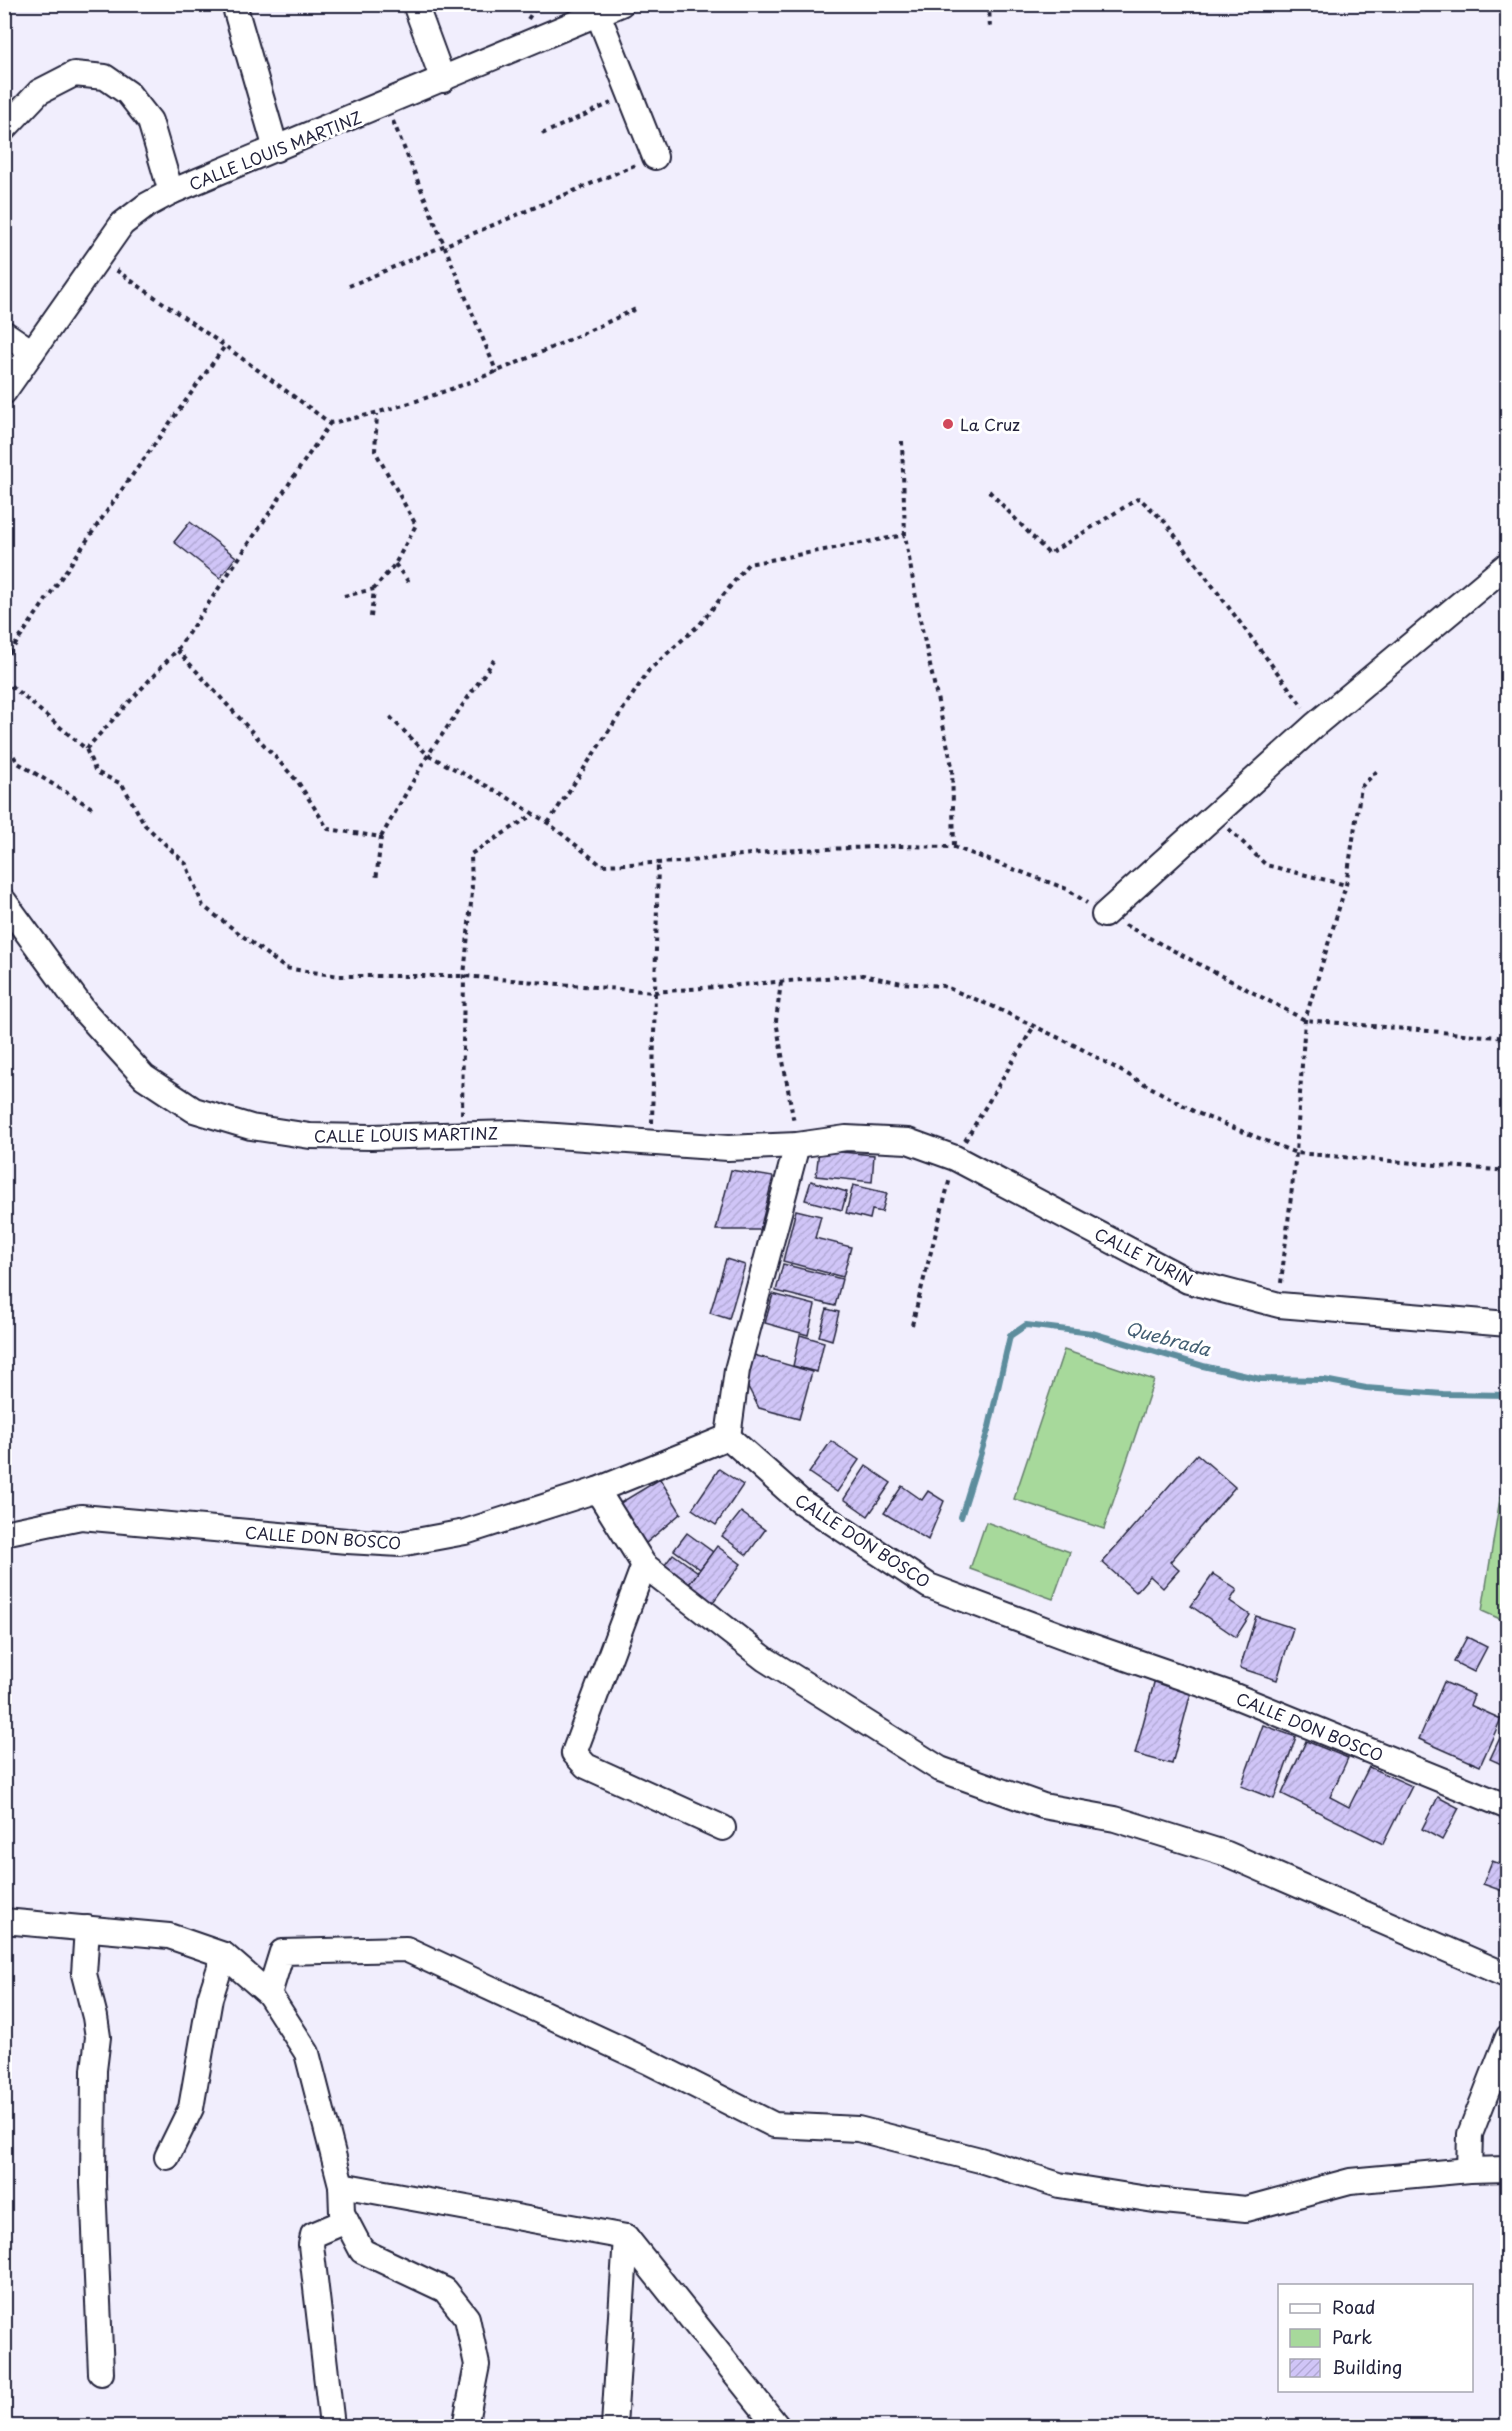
<svg xmlns="http://www.w3.org/2000/svg" width="1512" height="2431" font-family="'Playpen Sans',sans-serif">
	<style>
		.park { fill: #a7d99b; stroke: #647e6b; stroke-width: 1.5 }
		.lines { fill: none; stroke-linecap: round; stroke-linejoin: round }
		.stream { stroke: #5d8d9d; stroke-width: 6 }
		.building { fill: url(#building-hatch); stroke: #22223b; stroke-width: 1.5 }
		.minor-casing { stroke: #22223b; stroke-width: 28 }
		.path { stroke: #22223b; stroke-width: 4; stroke-dasharray: 4.5 4.5; stroke-linecap: butt }
		.minor { stroke: #fff; stroke-width: 24 }
		.poi-dot { fill: #d1495b; stroke: #fff; stroke-width: 2 }
		.labels { text-anchor: middle; dominant-baseline: central; stroke-width: 6; stroke-linejoin: round; paint-order: stroke }
		.street-label { font-size: 16px; fill: #22223b; stroke: #fff }
		.poi-label { font-size: 16px; fill: #22223b; stroke: #fff; text-anchor: start }
		.water-label { font-size: 18px; font-style: italic; fill: #446074; stroke: #fff }
	</style>
	<defs>
		<pattern id="building-hatch" width="6" height="6" patternUnits="userSpaceOnUse" patternTransform="scale(1.5)"><rect width="6" height="6" fill="#d0c5f7"/><path d="M-1 1l2-2M0 6l6-6M5 7l2-2" fill="none" stroke="#b2a9d5"/></pattern>
	</defs>
	<rect width="100%" height="100%" fill="#f1eefd"/>
	<filter id="ink" filterUnits="userSpaceOnUse"><feTurbulence type="fractalNoise" baseFrequency=".0167" numOctaves="2"/><feDisplacementMap in="SourceGraphic" scale="12" xChannelSelector="R" yChannelSelector="G"/><feConvolveMatrix kernelMatrix="1 2 1 2 8 2 1 2 1" color-interpolation-filters="sRGB"/></filter>
	<g filter="url(#ink)">
		<g class="park">
			<polygon points="1064,1350 1154,1380 1104,1529 1014,1499"/>
			<polygon points="1503,1480 1508,1480 1507,1622 1482,1611"/>
			<polygon points="986,1522 1070,1552 1053,1599 970,1569"/>
		</g>
		<g class="lines">
			<polyline class="stream" points="961,1517 989,1427 1010,1336 1026,1325 1092,1333 1203,1366 1260,1379 1324,1380 1366,1388 1443,1394 1508,1395"/>
		</g>
		<g class="building">
			<polygon points="190,522 236,557 220,578 174,542"/>
			<polygon points="819,1150 874,1155 872,1182 816,1176"/>
			<polygon points="731,1170 773,1177 760,1230 716,1230"/>
			<polygon points="811,1181 847,1192 842,1210 805,1200"/>
			<polygon points="853,1185 887,1193 882,1212 872,1210 870,1219 846,1213"/>
			<polygon points="796,1210 821,1216 815,1238 851,1247 843,1277 783,1261"/>
			<polygon points="726,1259 745,1265 729,1319 710,1313"/>
			<polygon points="783,1264 842,1279 835,1306 776,1291"/>
			<polygon points="773,1294 815,1305 808,1335 765,1323"/>
			<polygon points="827,1309 839,1312 832,1340 819,1336"/>
			<polygon points="800,1335 824,1342 817,1372 793,1366"/>
			<polygon points="754,1355 812,1372 799,1419 759,1408 746,1383"/>
			<polygon points="831,1441 859,1460 837,1492 809,1473"/>
			<polygon points="1197,1454 1235,1487 1170,1562 1179,1570 1163,1588 1150,1576 1136,1592 1102,1562"/>
			<polygon points="866,1466 891,1483 868,1516 844,1499"/>
			<polygon points="719,1469 743,1485 716,1525 692,1509"/>
			<polygon points="660,1479 681,1513 638,1550 612,1508"/>
			<polygon points="902,1486 922,1500 928,1491 944,1501 928,1540 884,1513"/>
			<polygon points="741,1512 765,1530 747,1555 722,1536"/>
			<polygon points="687,1533 713,1552 700,1569 674,1550"/>
			<polygon points="717,1546 741,1564 708,1609 684,1591"/>
			<polygon points="673,1554 698,1572 686,1588 661,1570"/>
			<polygon points="1213,1574 1237,1590 1230,1601 1250,1615 1236,1637 1191,1606"/>
			<polygon points="1256,1616 1293,1628 1277,1680 1240,1668"/>
			<polygon points="1467,1637 1487,1647 1474,1672 1454,1662"/>
			<polygon points="1155,1679 1192,1689 1172,1764 1135,1754"/>
			<polygon points="1444,1682 1474,1695 1470,1705 1501,1719 1480,1766 1419,1739"/>
			<polygon points="1508,1721 1508,1767 1490,1759"/>
			<polygon points="1263,1725 1296,1737 1274,1799 1241,1786"/>
			<polygon points="1306,1741 1348,1758 1330,1797 1349,1807 1369,1767 1412,1786 1383,1844 1282,1794"/>
			<polygon points="1438,1797 1459,1808 1442,1840 1422,1829"/>
			<polygon points="1508,1852 1508,1893 1483,1884 1492,1861 1503,1865"/>
		</g>
		<g class="lines">
			<defs>
				<g id="minor">
					<polyline points="234,4 276,149"/>
					<polyline points="415,4 443,80"/>
					<polyline points="598,14 655,157"/>
					<polyline points="4,129 39,92 74,74 105,77 128,93 150,121 171,192"/>
					<polyline points="4,333 32,352"/>
					<polyline points="4,392 122,224 147,205 171,192 621,4"/>
					<polyline points="4,901 85,1012 144,1077 194,1110 251,1127 310,1136 371,1137 513,1133 728,1148 797,1145 846,1138 908,1141 955,1158 1188,1281 1279,1305 1508,1324"/>
					<polyline points="1104,915 1316,724 1508,564"/>
					<polyline points="728,1437 737,1370 797,1145"/>
					<polyline points="597,1490 644,1565 765,1659 940,1769 1043,1806 1115,1819 1227,1854 1508,1976"/>
					<polyline points="4,1533 81,1517 347,1541 400,1544 465,1532 597,1490 728,1437 800,1501 929,1586 1065,1637 1230,1694 1508,1807"/>
					<polyline points="644,1565 574,1753 586,1766 723,1828"/>
					<polyline points="4,1921 169,1936 224,1955 269,1994 307,2053 341,2185 342,2213 362,2251 445,2290 467,2318 477,2365 465,2426"/>
					<polyline points="87,1928 84,1974 95,2017 98,2037 94,2070 93,2183 101,2373"/>
					<polyline points="269,1994 282,1952 406,1949 647,2061 774,2125 858,2129 980,2160 1059,2185 1154,2200 1246,2209 1350,2181 1469,2170 1508,2169"/>
					<polyline points="167,2157 191,2108 210,1998 224,1955"/>
					<polyline points="1469,2170 1470,2134 1508,2037"/>
					<polyline points="341,2185 626,2237 777,2426"/>
					<polyline points="332,2426 311,2245 313,2235 346,2221"/>
					<polyline points="614,2426 626,2237"/>
				</g>
			</defs>
			<use href="#minor" class="minor-casing"/>
			<g class="path">
				<polyline points="989,4 990,30"/>
				<polyline points="528,19 538,4"/>
				<polyline points="393,121 497,373"/>
				<polyline points="542,134 611,103"/>
				<path d="M116,270L225,346L330,423C438,403 538,354 638,308"/>
				<polyline points="349,286 635,165"/>
				<polyline points="902,441 905,535 919,615 952,766 954,847"/>
				<polyline points="989,491 1049,554 1139,498 1165,522 1303,707"/>
				<polyline points="395,564 410,584"/>
				<polyline points="344,596 374,589"/>
				<polyline points="371,617 374,589 395,564 416,525 375,451 377,414"/>
				<polyline points="177,650 298,782 328,829 381,837 376,881"/>
				<polyline points="4,661 118,495 225,346"/>
				<polyline points="4,680 86,749 96,772 122,784 145,825 186,864 203,906 285,968 339,976 464,976 654,992 862,975 902,983 943,986 992,1006 1078,1047 1197,1113 1296,1153 1508,1171"/>
				<polyline points="390,717 428,755 502,794 548,823 601,865 681,862 777,851 898,846 954,847 1067,889 1087,903"/>
				<polyline points="4,741 18,763 92,808"/>
				<polyline points="86,749 177,650 330,423"/>
				<polyline points="548,823 649,670 701,623 748,564 905,535"/>
				<polyline points="1229,829 1266,865 1346,885"/>
				<polyline points="381,837 428,755 494,660"/>
				<polyline points="1125,925 1305,1020 1508,1038"/>
				<polyline points="781,982 776,1021 794,1123"/>
				<polyline points="462,1114 464,976 472,892 471,854 534,814"/>
				<polyline points="652,1123 658,862"/>
				<polyline points="965,1141 1034,1026"/>
				<polyline points="1281,1283 1296,1153 1305,1020 1346,885 1361,787 1378,770"/>
				<polyline points="912,1325 950,1178"/>
			</g>
			<use href="#minor" class="minor"/>
		</g>
	</g>
	<circle class="poi-dot" cx="948" cy="424" r="6"/>
	<g class="labels">
		<g class="street-label">
			<text transform="translate(275 150) rotate(-22)">CALLE LOUIS MARTINZ</text>
			<text transform="translate(406 1134) rotate(-1)">CALLE LOUIS MARTINZ</text>
			<text transform="translate(1144 1256) rotate(27)">CALLE TURIN</text>
			<text transform="translate(323 1537) rotate(4)">CALLE DON BOSCO</text>
			<text transform="translate(863 1540) rotate(33)">CALLE DON BOSCO</text>
			<text transform="translate(1310 1726) rotate(22)">CALLE DON BOSCO</text>
		</g>
		<g class="poi-label">
			<text x="960" y="424">La Cruz</text>
		</g>
		<g class="water-label">
			<text transform="translate(1168 1338) rotate(15)">Quebrada</text>
		</g>
	</g>
	<rect width="1512" height="2431" fill="none" stroke="#fff" stroke-width="24"/>
	<rect x="12" y="12" width="1488" height="2407" fill="none" stroke="#22223b" stroke-width="2" filter="url(#ink)"/>
	<rect x="1278" y="2284" width="195" height="108" fill="#ffffff" stroke="#a7a7b1" stroke-width="1.5"/>
	<rect x="1290" y="2304" width="30" height="9" fill="#ffffff" stroke="#a7a7b1" stroke-width="1.5"/>
	<text x="1332" y="2314" font-size="18" fill="#22223b">Road</text>
	<rect x="1290" y="2329" width="30" height="18" fill="#a7d99b" stroke="#a7a7b1" stroke-width="1.5"/>
	<text x="1332" y="2344" font-size="18" fill="#22223b">Park</text>
	<rect x="1290" y="2359" width="30" height="18" fill="url(#building-hatch)" stroke="#a7a7b1" stroke-width="1.5"/>
	<text x="1332" y="2374" font-size="18" fill="#22223b">Building</text>
</svg>
